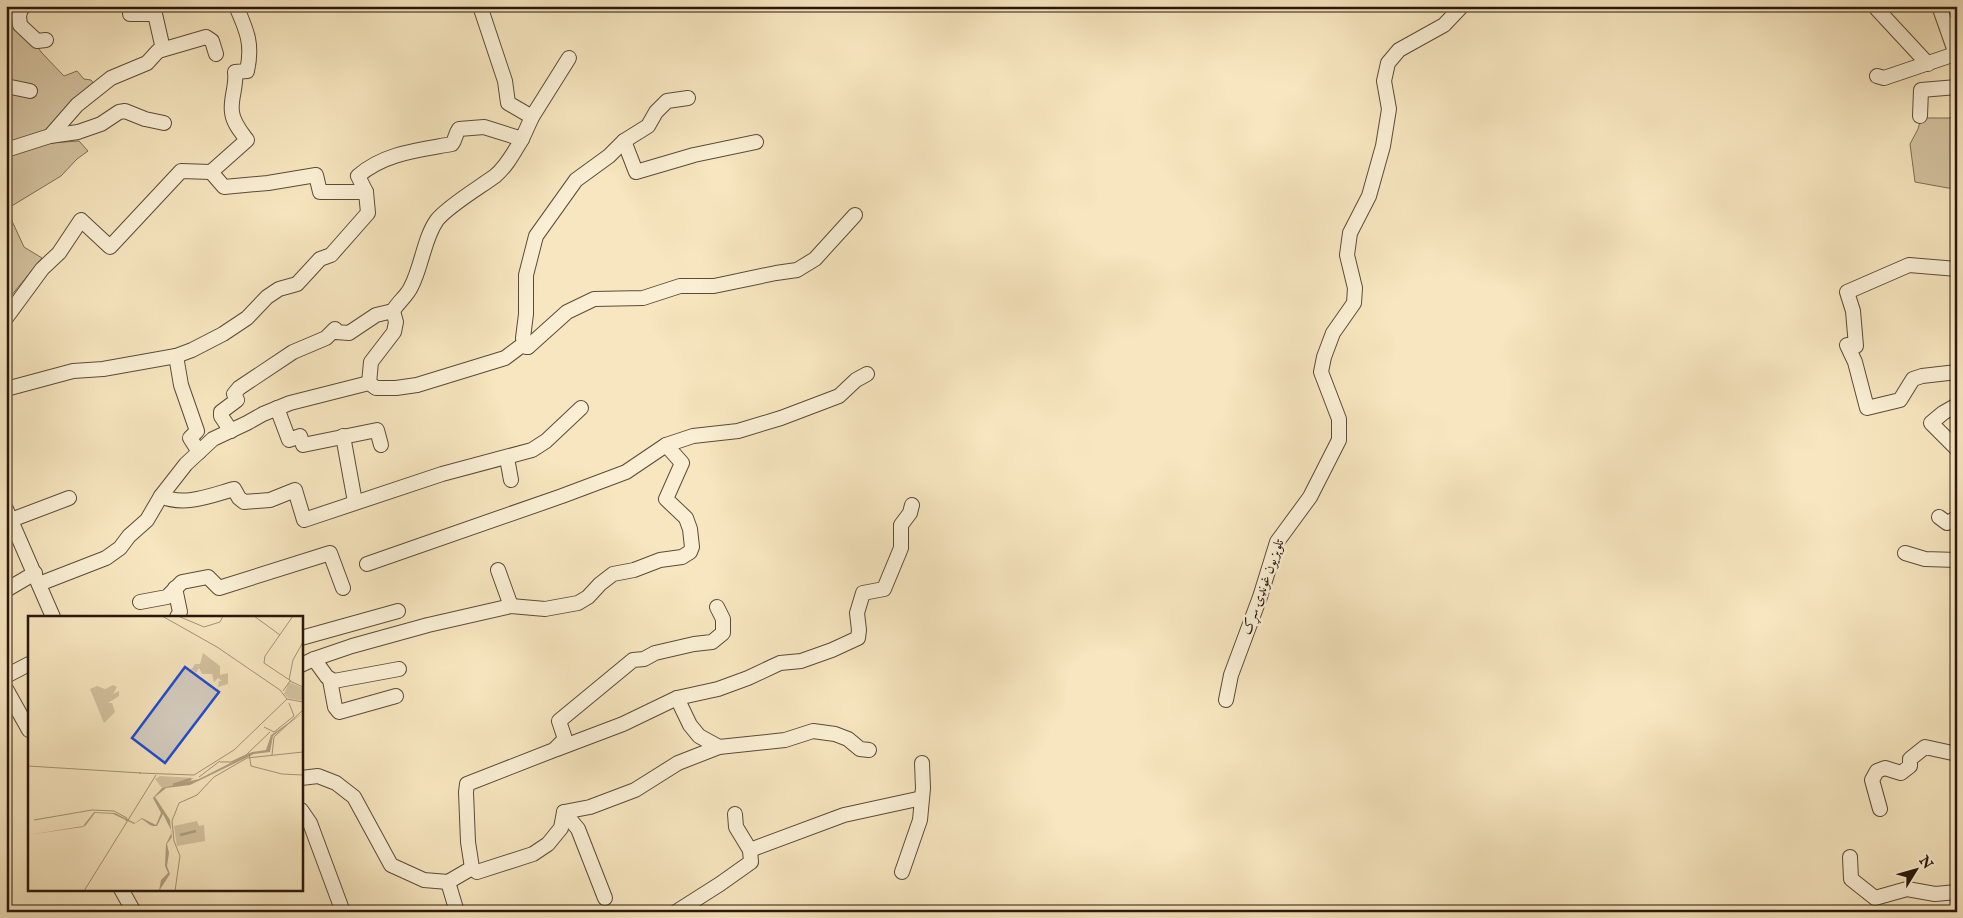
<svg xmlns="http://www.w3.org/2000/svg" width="1963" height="918" font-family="'IM FELL English',Amiri,serif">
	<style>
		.green { fill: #d4c3a0; stroke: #7e6d56 }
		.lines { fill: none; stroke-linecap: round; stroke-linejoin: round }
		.minor-casing { stroke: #5c4b38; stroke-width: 16 }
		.minor { stroke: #faefd5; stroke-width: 14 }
		.labels { text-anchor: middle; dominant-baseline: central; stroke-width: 4.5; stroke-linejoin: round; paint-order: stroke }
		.street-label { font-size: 14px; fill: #29170b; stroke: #faefd5 }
		.inset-river { fill: none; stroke: #b1a082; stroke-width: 2.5 }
		.inset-road { fill: none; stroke: #a59377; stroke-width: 1 }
		.view { fill: #1d4ed8; fill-opacity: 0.15; stroke: #1d4ed8; stroke-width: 2.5 }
		.inset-edge { fill: none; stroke: #29170b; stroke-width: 2.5 }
	</style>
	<rect width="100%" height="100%" fill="#f7e6bf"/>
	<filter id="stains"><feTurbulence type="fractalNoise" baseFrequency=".004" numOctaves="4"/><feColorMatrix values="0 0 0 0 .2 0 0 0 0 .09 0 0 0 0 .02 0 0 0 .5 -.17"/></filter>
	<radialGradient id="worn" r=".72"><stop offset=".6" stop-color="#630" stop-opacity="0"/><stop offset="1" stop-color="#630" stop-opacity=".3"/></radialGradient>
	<g class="green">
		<polygon points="6,6 22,6 26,31 42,53 64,76 77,71 84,79 91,80 97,88 49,143 79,141 88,151 77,159 61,176 10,207 12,221 24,247 42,258 6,302"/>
		<polygon points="1953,114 1957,115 1957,188 1948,188 1915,182 1910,144 1918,129 1921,118 1950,118"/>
	</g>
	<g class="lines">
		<defs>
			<g id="minor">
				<polyline points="25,6 21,8 19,16 20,25 37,41 46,40"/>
				<polyline points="480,6 505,81 508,103 532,117"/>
				<polyline points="1939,6 1957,57"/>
				<polyline points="1876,8 1928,64"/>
				<polyline points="130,14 155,14 163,49"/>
				<polyline points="1877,76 1884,78 1955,54"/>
				<polyline points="6,86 30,91"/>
				<polyline points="1920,116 1921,90 1957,87"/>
				<polyline points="50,136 78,132 101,124 119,112 125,111 145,119 164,123"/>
				<polyline points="522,139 532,117 569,58"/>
				<polyline points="624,141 636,172 694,155 756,142"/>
				<polyline points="6,150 50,136 77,105 111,78 147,63 158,51 206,37 212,41 216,54"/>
				<polyline points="211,172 224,187 268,183 316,175 320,192 366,192"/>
				<polyline points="1957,269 1909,265 1847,292 1853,311 1856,346 1847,345 1855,362 1867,408 1900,400 1913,379 1922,376 1957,372"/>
				<path d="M6,318L42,269L59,253L81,220L110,247L181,171L211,172L247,140C241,132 233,123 232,112C230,99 237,86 235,72L247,71C253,44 247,31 236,6"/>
				<polyline points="528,347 523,338 526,314 526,275 536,236 576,180 609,156 624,141 648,126 656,112 667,101 688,98"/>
				<polyline points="176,356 181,385 197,431 190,438 199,452"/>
				<path d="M6,389L73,371L103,369L176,356L192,350L223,334L247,318L267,297L279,289L297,284L320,259L331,255L368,213L366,192L358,176C384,153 419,150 452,144C456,139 455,134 459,129L484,127L522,139C514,152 507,166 495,176C480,187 448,206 437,220C424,238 422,266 411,287C407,296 398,302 393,311L396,322L394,332L371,362L369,383"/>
				<polyline points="1957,405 1943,413 1931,423 1957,449"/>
				<polyline points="277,408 289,440 300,436 303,445 377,430 381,445"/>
				<polyline points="231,431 221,416 221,412 237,400 234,394 239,388 293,352 326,338 335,329 336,332 349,333 376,315 393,311"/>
				<polyline points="343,436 355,502"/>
				<polyline points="507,458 511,480"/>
				<path d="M161,496C184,507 212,495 234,489L239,498L244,502L270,500L295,490L304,520L442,474L532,450L546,441L581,408"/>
				<polyline points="6,509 53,617"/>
				<polyline points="1939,517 1947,523 1957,518"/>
				<polyline points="11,520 69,498"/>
				<polyline points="1905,553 1925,559 1957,560"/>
				<polyline points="367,564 562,496 626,472 666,445 693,436 738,431 781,418 839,396 856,380 867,374"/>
				<polyline points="498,570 511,606"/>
				<polyline points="39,584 106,558 120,548 129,536 147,520 161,496 186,464 213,439 247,423 263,414 290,403 369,383 376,388 396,388 417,385 505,358 521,346 528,347 567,312 594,299 643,298 680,286 714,286 776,273 797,270 815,259 855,215"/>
				<polyline points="175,588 180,612 177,617"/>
				<polyline points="6,590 35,573"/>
				<polyline points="140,602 167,597 182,582 208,577 219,588 330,553 343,588"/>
				<polyline points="717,607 723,619 723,633 712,642 694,644 655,653 644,659 633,660 559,721 565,739 554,750 467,784 466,792 468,842 472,868 477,872 533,854 548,844 561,828 564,812 590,807 635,790 678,763 719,747 785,740 813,731 835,734 848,739 860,749 869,750"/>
				<polyline points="301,638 398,611"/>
				<polyline points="314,659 327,677 334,681 399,669"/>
				<polyline points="301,665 314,659 352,646 428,625 511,606 545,609 578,603 588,597 600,584 613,574 634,570 660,560 682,557 690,552 692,547 690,529 686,518 666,499 682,463 666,445"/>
				<polyline points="6,676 29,664"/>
				<polyline points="330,680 335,707 339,712 396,696"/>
				<polyline points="6,689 29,730"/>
				<polyline points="677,698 690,725 699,736 719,747"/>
				<polyline points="1226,700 1231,675 1260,597 1277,542 1310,497 1339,440 1339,419 1321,372 1324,357 1333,333 1354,303 1355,288 1347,255 1350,233 1369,196 1383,146 1389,109 1384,81 1388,63 1399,50 1444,25 1462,6"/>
				<polyline points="557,749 623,724 677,698 718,689 748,678 780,663 801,661 832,650 858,638 859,630 857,613 863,593 884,589 901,548 901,525 910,513 912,505"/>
				<polyline points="301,778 318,776 336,783 354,797 391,865 424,880 448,882 472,868"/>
				<polyline points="1880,809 1872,780 1877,771 1885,768 1901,773 1910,766 1910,759 1925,747 1957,754"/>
				<polyline points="301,810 310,823 343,912"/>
				<polyline points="564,812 578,829 605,898"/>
				<polyline points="750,850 844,815 922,798"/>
				<polyline points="1850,857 1851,879 1875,898 1907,889 1935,894 1957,892"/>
				<polyline points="902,872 920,820 923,788 922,763"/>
				<polyline points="448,882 457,912"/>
				<polyline points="121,889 134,912"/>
				<polyline points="676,912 720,884 751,862 750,850 736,827 735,814"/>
			</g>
		</defs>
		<use href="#minor" class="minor-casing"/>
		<use href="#minor" class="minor"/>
	</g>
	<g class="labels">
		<g class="street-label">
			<text transform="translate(1263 587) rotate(-70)">تلوېزيون غونډۍ سړک</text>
		</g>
	</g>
	<g transform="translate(28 616)">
		<rect width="275" height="275" fill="#f7e6bf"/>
		<path d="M175,37L192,50V59L200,57V68L190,71L191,65H194L190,62L186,66L184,58H174L171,52L168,57L165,54L161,57L167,48H172ZM261,66L275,72V85L260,82L256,78ZM85,69L89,71L85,78L91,75V80L80,87H84L87,96L76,107L62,73L69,70L77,73ZM132,160L166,162L159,167L134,172L127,163ZM169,205L171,210L176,209L177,225L149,230L146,210Z" fill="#d4c3a0"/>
		<path d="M275,97L245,120L242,136L226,138L162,169L138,172L127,181L142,204L144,221L139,228L141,237L139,250L142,258L131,275L133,264L140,257L137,250L138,228L144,216L135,198L129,210H125L122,209L114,203L106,208L85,198L67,197L58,209L55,211L0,219L55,210L66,196L87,197L107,207L114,202L128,209L133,197L125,182L134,172L171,163L224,136L238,134L243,119Z" fill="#b1a082"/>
		<path class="inset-river" d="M145,169L163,163M152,219L168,215"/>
		<path class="inset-road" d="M134,0L189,31L252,74L259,83M150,0L176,11L192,6L195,0M226,0L252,19M261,64L265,44L275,26M263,65L236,47L237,40L265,0M255,75L262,65L275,71M259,83L275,86M236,111L246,116L266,100L261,87M221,137L223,150L254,158L275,159M244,139L246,121L275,94M192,146H203L218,139L242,116M0,150L113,157M111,157L166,159L206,134L259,83M171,161L192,145M6,204L64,194L86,195L99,202L98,205M56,275L128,159M147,275L152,240L146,225L144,205L151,187L169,179L186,161L219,142L275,136"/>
		<path class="view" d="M157,51L191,76L137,147L104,122Z"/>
		<rect width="275" height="275" class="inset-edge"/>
	</g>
	<rect width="1963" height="918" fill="none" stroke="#f7e6bf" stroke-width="25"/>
	<rect x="8" y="8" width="1948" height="903" fill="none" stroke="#29170b" stroke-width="2.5"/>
	<rect x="12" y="12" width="1938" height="893" fill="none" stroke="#29170b"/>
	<g transform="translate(1916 870) rotate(53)" stroke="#faefd5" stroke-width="4" paint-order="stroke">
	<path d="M0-4L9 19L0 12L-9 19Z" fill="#29170b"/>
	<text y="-8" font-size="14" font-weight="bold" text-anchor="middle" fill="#29170b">N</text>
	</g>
	<rect width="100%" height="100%" filter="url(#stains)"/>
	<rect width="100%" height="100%" fill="url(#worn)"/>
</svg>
